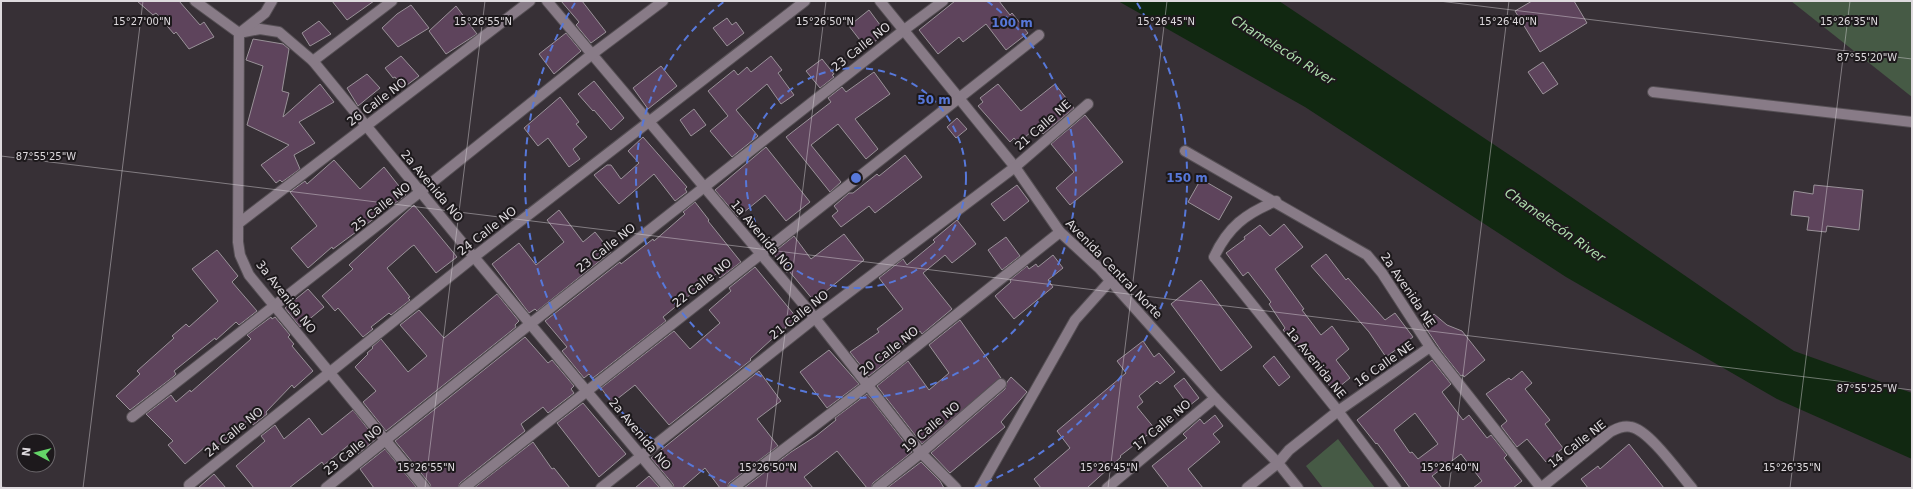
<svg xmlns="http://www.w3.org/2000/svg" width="1913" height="489" font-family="'DejaVu Sans',sans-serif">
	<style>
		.green { fill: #465a45 }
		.water { fill: #112811 }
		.building { fill: #5e445c; stroke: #9a9299; fill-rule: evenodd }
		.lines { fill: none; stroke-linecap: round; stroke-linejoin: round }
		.minor-casing { stroke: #554f54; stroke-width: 12 }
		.minor { stroke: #887b87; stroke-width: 10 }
		.ticks { fill: none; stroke: #dedade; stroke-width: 1; stroke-opacity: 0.45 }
		.ring { fill: none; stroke: #5778da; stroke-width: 2; stroke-dasharray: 7 5 }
		.labels { text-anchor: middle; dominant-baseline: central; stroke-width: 4; stroke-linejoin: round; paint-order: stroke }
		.street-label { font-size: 12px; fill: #dedade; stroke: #1d191c }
		.water-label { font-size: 13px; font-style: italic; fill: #afdeae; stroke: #1d191c }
		.ticks-label { font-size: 10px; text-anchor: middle; fill: #dedade; stroke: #1d191c; stroke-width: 4; stroke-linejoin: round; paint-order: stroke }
		.centre { fill: #5778da; stroke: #1d191c; stroke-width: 2 }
		.ring-label { font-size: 12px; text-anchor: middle; font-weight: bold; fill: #5778da; stroke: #1d191c; stroke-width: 4; stroke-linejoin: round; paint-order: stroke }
	</style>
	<rect width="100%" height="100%" fill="#373036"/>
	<g class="green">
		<polygon points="1791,1 1912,1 1912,97"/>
		<polygon points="1338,439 1375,488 1323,488 1306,466"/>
	</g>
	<polygon class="water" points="1118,1 1279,1 1538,174 1794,351 1912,393 1912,459 1777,399 1566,277 1305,107"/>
	<g class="building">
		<polygon points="137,1 179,1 200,25 204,22 214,37 189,49 176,32 174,34 156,13 153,15"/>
		<polygon points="332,1 374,1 347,20"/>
		<polygon points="561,1 582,1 606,32 591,43 576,25 579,22"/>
		<polygon points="955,1 999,1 1010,15 1012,13 1028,33 1006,50 986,24 963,42 959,37 938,54 919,30"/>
		<polygon points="1532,1 1574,1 1587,23 1540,52 1515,11"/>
		<polygon points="411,5 429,28 398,47 382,28 397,14"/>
		<polygon points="456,6 477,34 446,54 429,31"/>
		<polygon points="869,10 886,33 866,48 849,26"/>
		<polygon points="727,18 732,25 736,22 744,33 727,46 713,28"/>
		<polygon points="319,21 331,34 310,46 302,33"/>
		<polygon points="566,33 581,51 554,74 539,54"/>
		<polygon points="253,39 283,44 289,49 282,91 289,93 283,117 320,84 334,102 299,122 315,143 294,155 300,169 282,182 280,180 276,183 261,165 289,145 247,125 263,66 246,60"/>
		<polygon points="401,56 419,76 403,88 395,77 393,78 385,68"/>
		<polygon points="771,56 782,70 778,73 794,95 781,104 767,84 736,110 758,136 732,157 710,131 728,116 708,91 734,70 738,75 747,67 751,72"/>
		<polygon points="822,59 834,74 832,75 834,77 820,88 806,71"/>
		<polygon points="1543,62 1558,84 1543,94 1528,72"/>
		<polygon points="661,66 677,86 648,109 633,88"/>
		<polygon points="874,72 890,94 855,119 878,149 866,159 838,124 811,145 841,182 830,192 786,137 831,102 828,98 842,87 846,92"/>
		<polygon points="367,74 380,88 358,106 347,88"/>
		<polygon points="594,81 624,118 611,130 594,110 593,111 578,94"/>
		<polygon points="998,84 1021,111 1055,84 1074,108 1043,134 1037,127 1018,143 1014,138 1010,142 978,106 983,102 980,98"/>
		<polygon points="560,97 579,122 576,124 587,137 573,149 580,159 569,167 548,138 538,146 524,128"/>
		<polygon points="694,109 706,125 691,136 680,120"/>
		<polygon points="1085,115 1123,162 1070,205 1056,188 1074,172 1051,144"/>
		<polygon points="957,118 967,129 956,138 947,127"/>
		<polygon points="643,137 687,187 685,189 687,192 675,201 654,174 619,204 594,175 607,165 611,165 621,179 639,163 628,151"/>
		<polygon points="766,147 810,202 786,221 765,195 738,217 715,190"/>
		<polygon points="905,155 922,177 875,213 869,206 841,227 832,216 838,211 834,206 849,193 853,193 877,174 879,176"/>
		<polygon points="334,160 360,189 384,167 406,195 333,249 332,247 308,268 291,248 317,226 290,192 305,181 307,184"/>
		<polygon points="1201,179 1232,197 1219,220 1188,202"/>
		<polygon points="1017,185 1029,201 1004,221 991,204"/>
		<polygon points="1814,185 1863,190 1859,230 1827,226 1826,232 1807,230 1809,217 1791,215 1794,191 1813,194"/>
		<polygon points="695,202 709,220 708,221 741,262 720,278 716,274 692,295 691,294 663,317 666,321 593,378 589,374 584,378 562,351 567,347 545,321 620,262 621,264 653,239 654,241 685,214 683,212"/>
		<polygon points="414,205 457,257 436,273 414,245 411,247 387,268 410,297 408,298 410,300 391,315 389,313 371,327 373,329 363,337 338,308 335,311 322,296 353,269 349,265"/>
		<polygon points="559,210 583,242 595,232 611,252 537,311 535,309 529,313 492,264 519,243 536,265 564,242 547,220"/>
		<polygon points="957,220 976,244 952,263 945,255 923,273 952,309 922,334 920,331 898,348 900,351 869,376 850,352 879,332 877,329 903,309 879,278 903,259 907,265 935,242 933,240"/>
		<polygon points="1284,224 1303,247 1275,269 1304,309 1302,310 1321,335 1332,326 1349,349 1336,360 1350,378 1334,391 1283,330 1285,328 1269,304 1271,302 1248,272 1243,276 1226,253 1245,239 1244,237 1260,225 1270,236"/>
		<polygon points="844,234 864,260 814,301 789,271 787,273 773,253 794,236 811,259"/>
		<polygon points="1006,237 1020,256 1002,270 988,250"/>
		<polygon points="217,250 238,276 232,282 257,311 239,325 236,322 216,340 215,338 174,371 176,374 173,377 130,410 116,396 140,374 137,371 174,338 172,336 186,324 189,327 218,301 192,269"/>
		<polygon points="1326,254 1346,280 1348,278 1385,320 1395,313 1413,337 1386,357 1369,332 1311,266"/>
		<polygon points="1053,255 1063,268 1048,280 1053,287 1014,319 995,296 1011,282 1010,280 1027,266 1029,269 1036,264 1038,267"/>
		<polygon points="755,267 797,318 772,339 750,359 751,360 669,425 635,385 612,403 601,388 674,331 690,349 720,323 709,310 731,291 729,288"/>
		<polygon points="1201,280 1252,347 1221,371 1171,304"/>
		<polygon points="308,289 324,307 300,327 285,308"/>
		<polygon points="497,294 519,321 515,325 516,327 386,431 363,402 376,391 355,367 368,354 367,353 373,348 372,347 381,339 408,372 427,356 400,325 419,310 444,338"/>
		<polygon points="1434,314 1447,325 1462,331 1485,360 1464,377 1463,375 1461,376 1442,352 1423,324"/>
		<polygon points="271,317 272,319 275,317 290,335 288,337 294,344 292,346 313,371 294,388 292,385 266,412 267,414 253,425 249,419 210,453 205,447 185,464 168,445 173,441 146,414 171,395 176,402 190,390 191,392 251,339 247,335"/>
		<polygon points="960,320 1001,378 922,444 877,386 908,361 929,390 949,373 929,345"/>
		<polygon points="525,337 548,363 552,360 574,386 571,389 574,393 548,413 543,407 521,424 525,431 460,483 458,488 431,488 430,484 395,441"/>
		<polygon points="1143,341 1154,357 1159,353 1175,372 1160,384 1157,381 1139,396 1143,402 1137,407 1155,429 1120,456 1121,457 1087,488 1041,488 1034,479 1070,448 1057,431 1126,373 1117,361"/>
		<polygon points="829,350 859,384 827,408 800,372"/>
		<polygon points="1274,356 1290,377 1279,386 1263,366"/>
		<path d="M1432,360L1451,384L1442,392L1463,420L1469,415L1487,438L1491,435L1507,455L1504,458L1522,481L1513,488H1473L1482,481L1461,454L1432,476L1442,488H1410L1377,443L1376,444L1357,420ZM1415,413L1438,444L1418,459L1412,452L1410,453L1394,430Z"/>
		<polygon points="759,371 781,401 757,419 778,446 729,483 727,488 720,488 705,468 682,488 674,488 673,484 651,458"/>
		<polygon points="1522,371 1532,383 1525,389 1550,420 1545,424 1563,448 1546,462 1527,439 1517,447 1501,426 1507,421 1486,394 1509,378 1511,380"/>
		<polygon points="1011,377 1027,392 1001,422 1005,427 950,473 931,453 1005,389 1007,382"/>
		<polygon points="1184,378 1199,398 1189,406 1174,386"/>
		<polygon points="867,394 912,452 873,483 871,488 867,488 837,451 804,477 813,488 744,488 791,452 816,436 836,420 835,418"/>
		<polygon points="583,403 626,454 599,477 557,423"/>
		<polygon points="353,410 376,439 358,454 350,444 324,465 322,462 289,488 254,488 236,466 265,441 261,436 275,425 284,439 309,418 322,435"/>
		<polygon points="1215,415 1223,426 1213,434 1220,442 1188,469 1203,488 1169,488 1152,466 1187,438 1183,434 1200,419 1204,424"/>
		<polygon points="533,442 552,469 554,468 570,488 474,488"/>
		<polygon points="1629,444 1664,488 1588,488 1581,479 1598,466 1600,469"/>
		<polygon points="385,449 417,488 374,488 360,469"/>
		<polygon points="921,462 940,481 944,488 887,488"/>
		<polygon points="214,474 226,488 198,488"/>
		<polygon points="649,476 660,488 635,488"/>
	</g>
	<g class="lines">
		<defs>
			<g id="minor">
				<polyline points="195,1 239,33 260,29 279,32 313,61 474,257 668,488"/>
				<polyline points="547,1 815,318 921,453 956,488"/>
				<polyline points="880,1 1015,167 1060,232 1099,268 1215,398 1278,463 1298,488"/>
				<polyline points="241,32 265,13 272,1"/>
				<polyline points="239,33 238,242 240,255 249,275 425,488"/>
				<polyline points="313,61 392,1"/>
				<polyline points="1653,92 1912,122"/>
				<polyline points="1185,151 1367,255 1382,273 1430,347 1541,488"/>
				<path d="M1276,201C1245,214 1228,227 1214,257L1338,411L1396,488"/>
				<polyline points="239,223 530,1"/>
				<polyline points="132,417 420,192 591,55 663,1"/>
				<polyline points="189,485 474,257 805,1"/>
				<polyline points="326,488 530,324 904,30 943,1"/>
				<polyline points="464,488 1039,35"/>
				<polyline points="601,488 815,318 1015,167 1088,104"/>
				<polyline points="733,488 868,385 1060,232"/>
				<polyline points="877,488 921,453 1001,384"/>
				<polyline points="980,488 1075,320 1110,281"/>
				<polyline points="1107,488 1215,398"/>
				<polyline points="1247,488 1278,463 1289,450 1338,411 1430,347"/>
				<path d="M1541,488L1610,432C1616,429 1623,425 1631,427C1649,430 1679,473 1692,488"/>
			</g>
		</defs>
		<use href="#minor" class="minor-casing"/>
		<use href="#minor" class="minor"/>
	</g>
	<path class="ticks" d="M1439,1L1912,59M1,156L1912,390M1,487L11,488M83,488L143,1M425,488L485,1M766,488L826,1M1108,488L1167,1M1449,488L1509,1M1790,488L1850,1"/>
	<g class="ring">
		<circle cx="856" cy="178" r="110"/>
		<path d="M987 1A220 220 0 1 1 725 1"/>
		<path d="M737 487A331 331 0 0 1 575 3M1137 3A331 331 0 0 1 975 487"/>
	</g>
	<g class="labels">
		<g class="street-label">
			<text transform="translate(861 47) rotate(-38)">23 Calle NO</text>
			<text transform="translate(377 102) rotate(-37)">26 Calle NO</text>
			<text transform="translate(1043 125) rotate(-41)">21 Calle NE</text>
			<text transform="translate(432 186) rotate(50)">2a Avenida NO</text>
			<text transform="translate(381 207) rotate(-38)">25 Calle NO</text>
			<text transform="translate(487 231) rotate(-38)">24 Calle NO</text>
			<text transform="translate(762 236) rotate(50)">1a Avenida NO</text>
			<text transform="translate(606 248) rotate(-38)">23 Calle NO</text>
			<text transform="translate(1114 269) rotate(46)">Avenida Central Norte</text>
			<text transform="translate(702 283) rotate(-38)">22 Calle NO</text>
			<text transform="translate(1408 290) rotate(56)">2a Avenida NE</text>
			<text transform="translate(286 297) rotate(52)">3a Avenida NO</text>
			<text transform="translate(799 315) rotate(-38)">21 Calle NO</text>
			<text transform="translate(889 351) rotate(-38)">20 Calle NO</text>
			<text transform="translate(1316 363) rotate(51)">1a Avenida NE</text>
			<text transform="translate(1384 364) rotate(-35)">16 Calle NE</text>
			<text transform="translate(1162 425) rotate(-40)">17 Calle NO</text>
			<text transform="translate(931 427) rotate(-40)">19 Calle NO</text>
			<text transform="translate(234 432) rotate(-39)">24 Calle NO</text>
			<text transform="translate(640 434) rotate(50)">2a Avenida NO</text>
			<text transform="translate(1577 444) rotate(-38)">14 Calle NE</text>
			<text transform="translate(353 450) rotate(-39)">23 Calle NO</text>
		</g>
		<g class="water-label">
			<text transform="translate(1283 50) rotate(32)">Chamelecón River</text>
			<text transform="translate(1555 225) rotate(35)">Chamelecón River</text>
		</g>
	</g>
	<g class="ticks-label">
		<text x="142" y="25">15°27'00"N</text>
		<text x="483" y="25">15°26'55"N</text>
		<text x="825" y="25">15°26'50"N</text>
		<text x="1166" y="25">15°26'45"N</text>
		<text x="1508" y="25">15°26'40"N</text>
		<text x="1849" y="25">15°26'35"N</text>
		<text x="1867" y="61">87°55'20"W</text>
		<text x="46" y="160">87°55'25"W</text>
		<text x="1867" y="392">87°55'25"W</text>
		<text x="426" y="471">15°26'55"N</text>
		<text x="768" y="471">15°26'50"N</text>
		<text x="1109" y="471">15°26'45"N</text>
		<text x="1450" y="471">15°26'40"N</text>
		<text x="1792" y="471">15°26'35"N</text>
	</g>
	<circle cx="856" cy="178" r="6" class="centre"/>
	<g class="ring-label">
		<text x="1012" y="27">100 m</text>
		<text x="934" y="104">50 m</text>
		<text x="1187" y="182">150 m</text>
	</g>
	<rect width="1913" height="489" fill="none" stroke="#dedade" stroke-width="4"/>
	<g transform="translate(36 453) rotate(277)"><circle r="19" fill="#1d191c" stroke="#6a666a"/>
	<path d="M0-3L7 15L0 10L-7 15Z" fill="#64d468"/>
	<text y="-6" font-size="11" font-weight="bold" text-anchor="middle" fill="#dedade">N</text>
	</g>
</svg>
